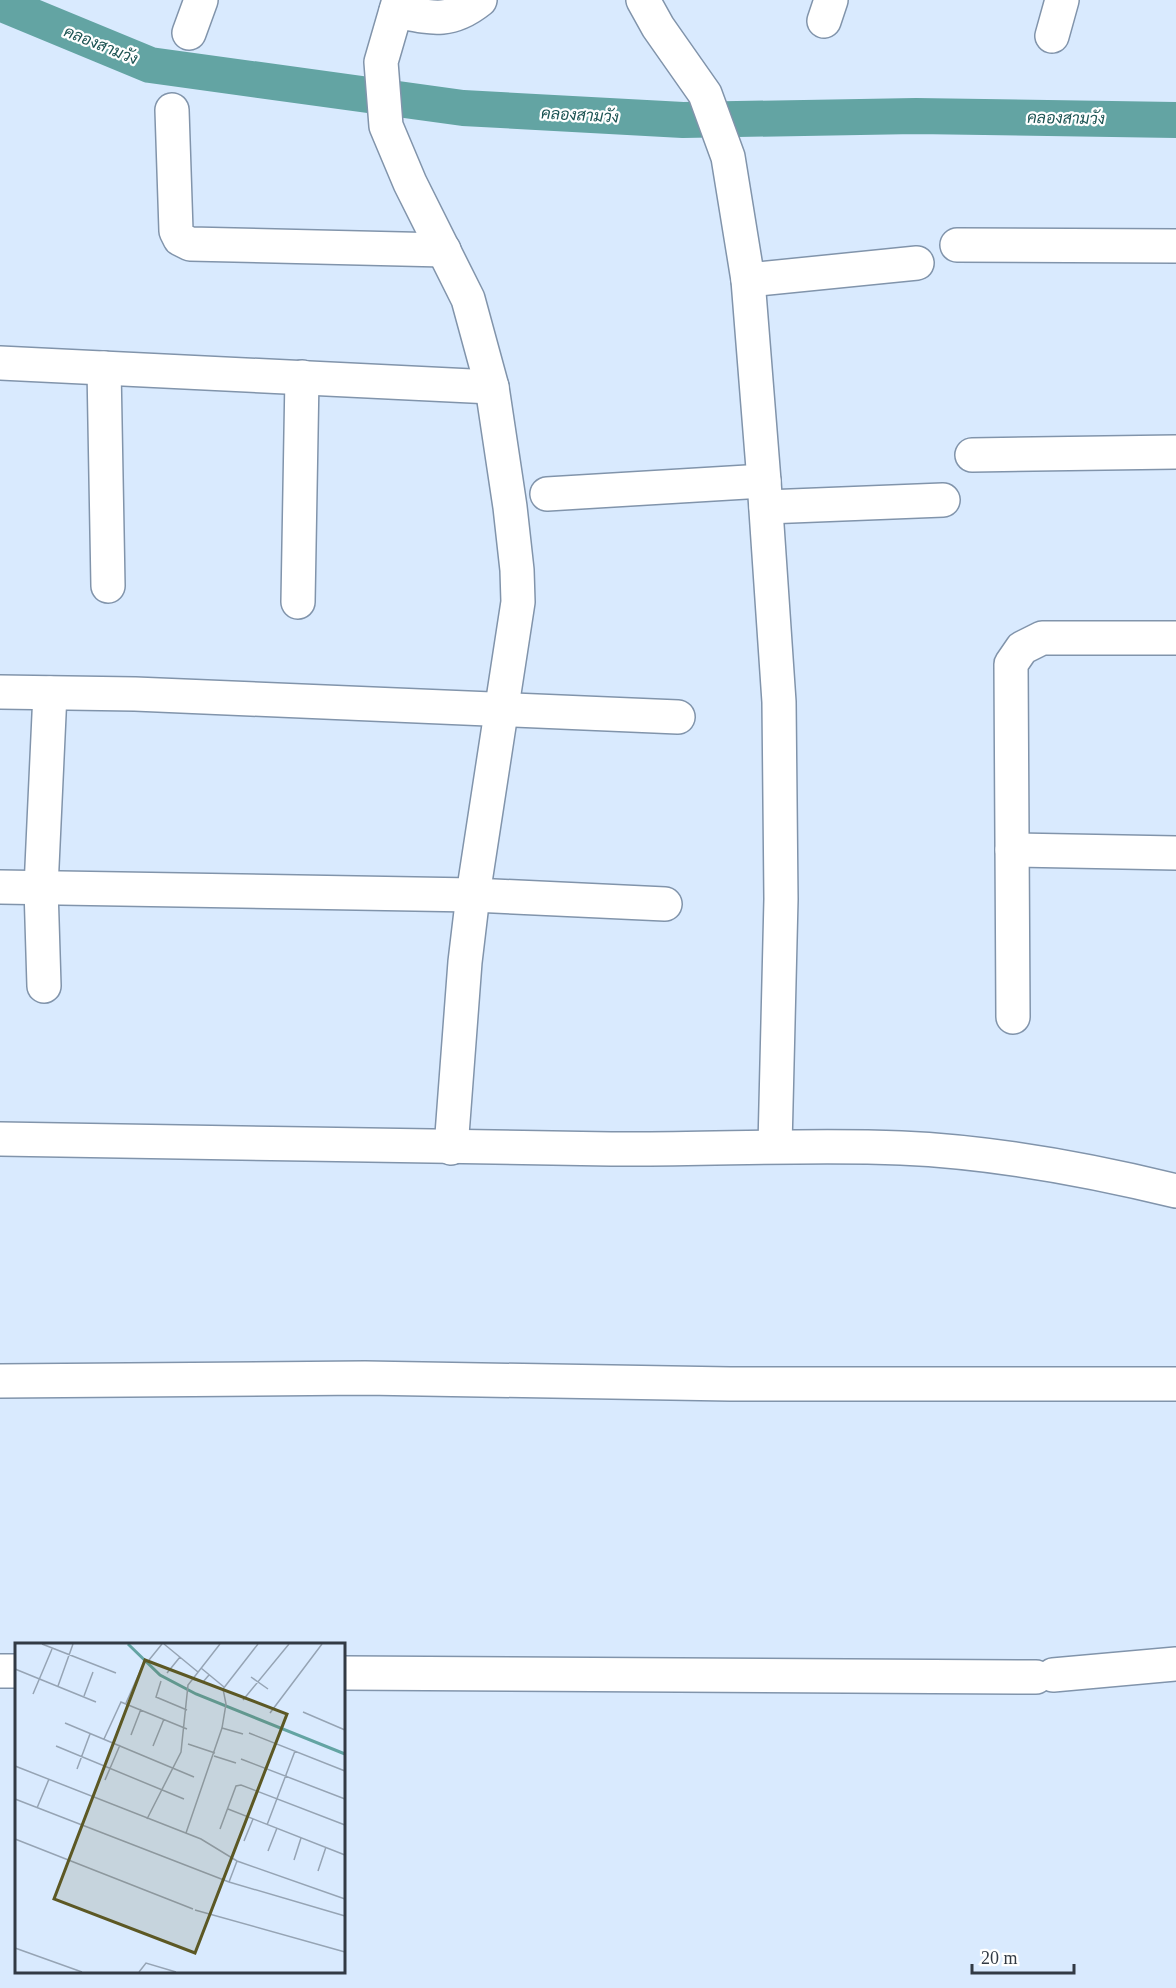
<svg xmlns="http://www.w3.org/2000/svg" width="1176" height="1988" font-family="'Times New Roman',Sarabun,serif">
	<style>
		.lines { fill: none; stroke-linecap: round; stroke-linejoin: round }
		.canal { stroke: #63a4a3; stroke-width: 36 }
		.minor-casing { stroke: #8194ab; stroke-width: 36 }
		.minor { stroke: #fff; stroke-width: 33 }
		.labels { text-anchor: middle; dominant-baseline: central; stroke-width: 4.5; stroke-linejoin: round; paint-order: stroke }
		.water-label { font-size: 16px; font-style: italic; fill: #1c5453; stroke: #fff }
		.inset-river { fill: none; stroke: #63a4a3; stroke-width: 3 }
		.inset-road { fill: none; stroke: #96a4b4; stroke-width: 1.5 }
		.view { fill: #5c5824; fill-opacity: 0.15; stroke: #5c5824; stroke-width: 3 }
		.inset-edge { fill: none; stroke: #323a44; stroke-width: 3 }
	</style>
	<rect width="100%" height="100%" fill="#d9eafe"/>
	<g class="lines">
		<polyline class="canal" points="0,3 150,65 463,108 683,120 916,116 1176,120"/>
		<defs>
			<g id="minor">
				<polyline points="399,0 381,62 386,126 410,183 468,299 492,387 510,507 517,570 518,602 473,895 465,962 451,1148"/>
				<polyline points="643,0 658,27 705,94 728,157 748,280 764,481 779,702 781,899 775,1146"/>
				<path d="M396,11C431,18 450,24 480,0"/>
				<polyline points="824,21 831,0"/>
				<polyline points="189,33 201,0"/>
				<polyline points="1052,36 1062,0"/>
				<polyline points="172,110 176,231 180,239 190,244 444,250"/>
				<polyline points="957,245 1176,246"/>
				<polyline points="748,280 917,263"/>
				<polyline points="0,363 492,387"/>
				<polyline points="104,368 108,586"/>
				<polyline points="972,455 1176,452"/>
				<polyline points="547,494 764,481"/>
				<polyline points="766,507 943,500"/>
				<polyline points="298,602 302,377"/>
				<polyline points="0,692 135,694 678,717"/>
				<polyline points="1012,850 1176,853"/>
				<polyline points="0,887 473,895 665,904"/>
				<polyline points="44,986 41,888 50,693"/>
				<polyline points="1013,1017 1011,664 1022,648 1042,638 1176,638"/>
				<path d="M0,1139C204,1141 407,1147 611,1149C708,1150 804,1144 901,1148C994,1152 1086,1169 1176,1191"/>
				<polyline points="0,1381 365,1378 730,1384 1176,1384"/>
				<polyline points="0,1671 16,1671"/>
				<polyline points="344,1673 1036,1677"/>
				<polyline points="1053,1675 1176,1664"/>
			</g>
		</defs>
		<use href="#minor" class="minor-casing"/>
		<use href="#minor" class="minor"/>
	</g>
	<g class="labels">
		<g class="water-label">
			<text transform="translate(101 45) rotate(22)">คลองสามวัง</text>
			<text transform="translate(580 115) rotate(3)">คลองสามวัง</text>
			<text transform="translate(1066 118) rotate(1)">คลองสามวัง</text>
		</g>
	</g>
	<g transform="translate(15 1643)">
		<rect width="330" height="330" fill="#d9eafe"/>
		<path class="inset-river" d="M113,1L145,32L181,51L330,111"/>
		<path class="inset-road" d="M27,1L101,30M149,1L183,29M134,17L147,1M186,25L209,44M0,26L81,59M152,30L165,14M236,34L253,46M177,36L188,39L194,32M146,38L141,54L172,67M43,43L58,1M18,51L37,6M69,53L78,29M228,57L274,1M111,60L127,24M288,69L330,87M255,70L307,1M50,80L179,134M207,85L228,91M234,90L330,128M116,92L126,66M89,96L106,59L172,86M173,101L200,110M41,103L169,156M138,103L149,76M199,113L221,120M226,116L330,156M0,123L186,196L222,218L330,256M62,126L75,91M90,137L105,102M0,156L214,239L330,273M22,165L34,136M213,166L330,212M132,176L166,109L173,42L205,1M252,182L280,108M205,186L221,143L226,142L330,182M171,190L207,85L211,61L208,46L243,1M0,196L178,266M229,198L238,176M253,208L262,185M279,217L286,195M303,228L311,204M214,239L222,218M180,267L330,309M0,305L67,329M124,329L131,320L161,329"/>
		<path class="view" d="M130,17L272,71L180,310L39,256Z"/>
		<rect width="330" height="330" class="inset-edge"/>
	</g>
	<path d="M972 1964v9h102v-9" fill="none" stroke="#323a44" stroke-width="3"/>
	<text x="981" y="1964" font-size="18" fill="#323a44" stroke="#ffffff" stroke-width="4.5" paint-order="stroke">20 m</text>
</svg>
